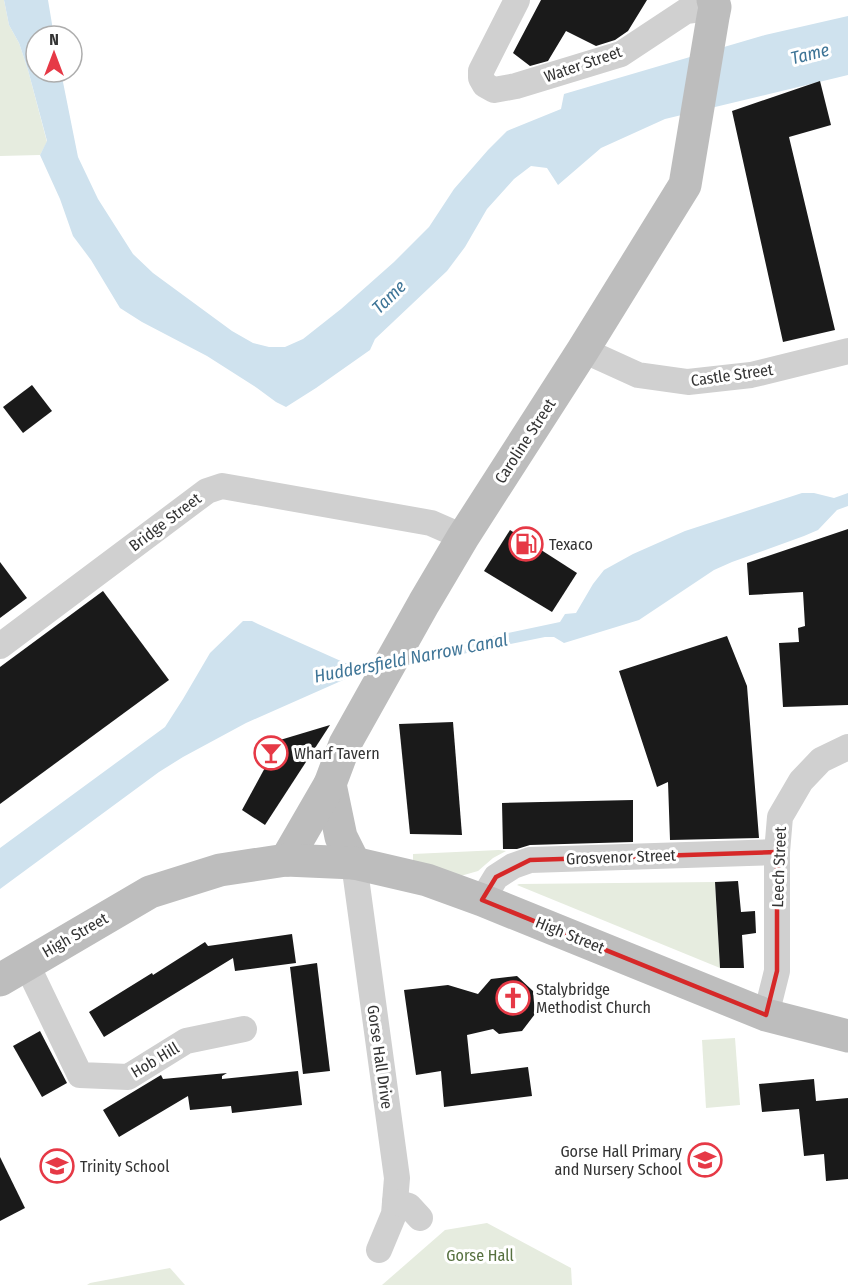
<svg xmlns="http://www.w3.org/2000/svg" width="848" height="1285" font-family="'Fira Sans Condensed',sans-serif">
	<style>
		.green { fill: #e6ecdf }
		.water { fill: #cfe2ee }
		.building { fill: #1a1a1a }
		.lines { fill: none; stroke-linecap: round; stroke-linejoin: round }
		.street { stroke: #d0d0d0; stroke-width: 26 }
		.secondary { stroke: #bdbdbd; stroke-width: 33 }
		.marked { fill: none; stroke: #d62828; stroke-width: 4.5; stroke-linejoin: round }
		.labels { text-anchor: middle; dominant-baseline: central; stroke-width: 6; stroke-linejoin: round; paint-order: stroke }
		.street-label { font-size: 16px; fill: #333; stroke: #fff }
		.poi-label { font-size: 16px; fill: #333; stroke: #fff; text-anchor: start }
		.park-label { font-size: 16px; fill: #56703f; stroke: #fff }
		.water-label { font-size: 18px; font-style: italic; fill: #3f7597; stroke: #fff }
	</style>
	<rect width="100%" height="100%" fill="#fff"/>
	<g class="green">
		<polygon points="0,0 4,0 9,25 19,43 28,70 47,142 40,155 0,156"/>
		<polygon points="499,850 506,851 493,858 478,871 457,877 413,862 413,854"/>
		<polygon points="715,882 720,968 517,885 519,884"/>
		<polygon points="735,1038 740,1105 706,1108 702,1040"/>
		<polygon points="487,1223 571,1268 572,1285 382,1285 445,1230"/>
		<polygon points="170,1268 185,1285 87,1285 90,1283"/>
	</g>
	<g class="water">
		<polygon points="4,0 48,0 54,36 36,36 36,72 61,72 78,157 98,199 133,254 153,273 232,331 253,343 269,347 285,347 303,339 341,309 394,262 429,227 454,189 488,150 507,131 561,109 564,94 765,35 848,16 848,75 665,119 601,148 558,185 547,168 531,166 514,179 487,209 465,247 447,271 375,339 370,350 316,388 286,407 276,402 257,388 207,356 142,322 120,308 91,260 73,236 60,199 40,155 47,141 28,70 19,43 9,25"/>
		<polygon points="802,493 814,493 834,498 848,493 848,506 837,510 818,530 804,536 732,562 714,570 639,620 564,643 554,637 545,637 350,677 246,723 183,757 159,772 0,889 0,848 165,727 183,699 210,653 243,621 252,621 258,624 352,666 560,622 565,614 576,613 593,584 604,570 633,554 685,531"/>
	</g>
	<g class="building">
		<polygon points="541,0 647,0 628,31 615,40 596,46 566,31 548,61 530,66 513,53"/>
		<polygon points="820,81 831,125 789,137 835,330 783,342 732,111"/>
		<polygon points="32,385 52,411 23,433 3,407"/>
		<polygon points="848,529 848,705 783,707 779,643 799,642 798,628 805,626 803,592 749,595 747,563"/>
		<polygon points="510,530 577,573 552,612 484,571"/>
		<polygon points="0,562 27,598 0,618"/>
		<polygon points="103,591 169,680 0,804 0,667"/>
		<polygon points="727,636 747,686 759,838 670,840 668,782 657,787 619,671"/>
		<polygon points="453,722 462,835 410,834 399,724"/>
		<polygon points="330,725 265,825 242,810 280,740"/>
		<polygon points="633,800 633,842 530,845 517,849 503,849 502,803"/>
		<polygon points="738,881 741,912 755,911 756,933 742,935 744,968 720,968 715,882"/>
		<polygon points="292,934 296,963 235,971 233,958 104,1037 89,1012 152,973 153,975 205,942 208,946"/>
		<polygon points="317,963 330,1071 303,1074 290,967"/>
		<polygon points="517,976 533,991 535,1014 522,1031 499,1034 493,1029 467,1035 471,1074 528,1067 532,1096 444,1107 441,1071 416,1075 404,990 448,985 478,994 491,979"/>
		<polygon points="40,1031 67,1083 42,1097 13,1046"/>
		<polygon points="298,1071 302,1105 232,1113 231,1106 190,1110 188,1096 119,1137 103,1110 161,1075 163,1079 227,1073 222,1076 222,1079"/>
		<polygon points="814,1079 816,1101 848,1098 848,1179 826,1181 824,1154 804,1156 799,1109 762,1112 759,1084"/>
		<polygon points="0,1157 25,1208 0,1221"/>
	</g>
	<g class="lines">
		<g class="street">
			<polyline points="517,0 481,71 481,78 485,85 494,90 516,86 621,54 686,11 715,7"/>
			<polyline points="583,350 638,375 688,382 751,375 848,351"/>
			<polyline points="0,646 207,491 222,486 431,523 463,537"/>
			<polyline points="354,863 397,1178 394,1214 379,1250"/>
			<polyline points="482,900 496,877 513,866 530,860 777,852"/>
			<polyline points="26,963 80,1075 128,1077 186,1041 244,1029"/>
			<polyline points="766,1015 777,971 777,852 780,817 801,781 821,760 848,747"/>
			<polyline points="395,1202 409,1206 420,1218"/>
		</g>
		<g class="secondary">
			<polyline points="330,784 341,837 354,863"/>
			<polyline points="286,860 330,784 345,744 424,603 463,537 583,350 685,185 713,17 715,7 713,0"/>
			<polyline points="0,980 150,892 220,870 286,860 354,863 427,880 482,900 766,1015 848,1036"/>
		</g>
	</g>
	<path class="marked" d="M777,852V971L766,1015L482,900L496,877L530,860Z"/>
	<defs>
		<symbol id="fuel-ring" viewBox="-11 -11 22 22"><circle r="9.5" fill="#fff" stroke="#e63946" stroke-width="1.5"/><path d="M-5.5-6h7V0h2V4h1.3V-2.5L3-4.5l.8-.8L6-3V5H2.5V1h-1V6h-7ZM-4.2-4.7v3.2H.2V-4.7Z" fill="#e63946"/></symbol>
		<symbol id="bar-ring" viewBox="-11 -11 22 22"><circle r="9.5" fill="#fff" stroke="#e63946" stroke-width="1.5"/><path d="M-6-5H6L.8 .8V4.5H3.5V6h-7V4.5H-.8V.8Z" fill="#e63946"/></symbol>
		<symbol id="church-ring" viewBox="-11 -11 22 22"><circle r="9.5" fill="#fff" stroke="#e63946" stroke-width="1.5"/><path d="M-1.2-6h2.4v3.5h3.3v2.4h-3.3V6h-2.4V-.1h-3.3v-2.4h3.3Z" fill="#e63946"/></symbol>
		<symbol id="school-ring" viewBox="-11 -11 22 22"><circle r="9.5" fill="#fff" stroke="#e63946" stroke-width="1.5"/><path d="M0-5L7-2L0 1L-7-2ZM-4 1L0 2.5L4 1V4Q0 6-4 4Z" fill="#e63946"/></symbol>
	</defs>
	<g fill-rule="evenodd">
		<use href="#fuel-ring" x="507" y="525" width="38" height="38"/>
		<use href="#bar-ring" x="252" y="734" width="38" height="38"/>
		<use href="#church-ring" x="494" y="979" width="38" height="38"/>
		<use href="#school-ring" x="686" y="1141" width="38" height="38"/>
		<use href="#school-ring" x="38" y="1147" width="38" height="38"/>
	</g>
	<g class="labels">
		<g class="street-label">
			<text transform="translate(583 64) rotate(-19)">Water Street</text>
			<text transform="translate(732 375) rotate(-8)">Castle Street</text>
			<text transform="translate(525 441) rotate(-57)">Caroline Street</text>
			<text transform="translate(165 522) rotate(-37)">Bridge Street</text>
			<text transform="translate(621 857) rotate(-2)">Grosvenor Street</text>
			<text transform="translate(779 867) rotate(-88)">Leech Street</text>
			<text transform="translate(75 935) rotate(-30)">High Street</text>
			<text transform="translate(570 935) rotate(22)">High Street</text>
			<text transform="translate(380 1057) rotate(82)">Gorse Hall Drive</text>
			<text transform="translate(155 1060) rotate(-31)">Hob Hill</text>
		</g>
		<g class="poi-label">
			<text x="549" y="544">Texaco</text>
			<text x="294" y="753">Wharf Tavern</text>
			<text x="536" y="989">Stalybridge<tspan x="536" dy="18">Methodist Church</tspan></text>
			<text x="682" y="1151" text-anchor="end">Gorse Hall Primary<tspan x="682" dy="18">and Nursery School</tspan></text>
			<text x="80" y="1166">Trinity School</text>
		</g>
		<g class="park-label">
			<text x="480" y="1255">Gorse Hall</text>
		</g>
		<g class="water-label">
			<text transform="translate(810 54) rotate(-14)">Tame</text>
			<text transform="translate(389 297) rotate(-44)">Tame</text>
			<text transform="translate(411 658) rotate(-11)">Huddersfield Narrow Canal</text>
		</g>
	</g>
	<g transform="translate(54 54)"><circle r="28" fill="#ffffff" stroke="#adadad" stroke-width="1.5"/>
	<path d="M0-4.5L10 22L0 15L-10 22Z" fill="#e63946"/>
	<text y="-9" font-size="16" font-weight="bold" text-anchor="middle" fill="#333333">N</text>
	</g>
</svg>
